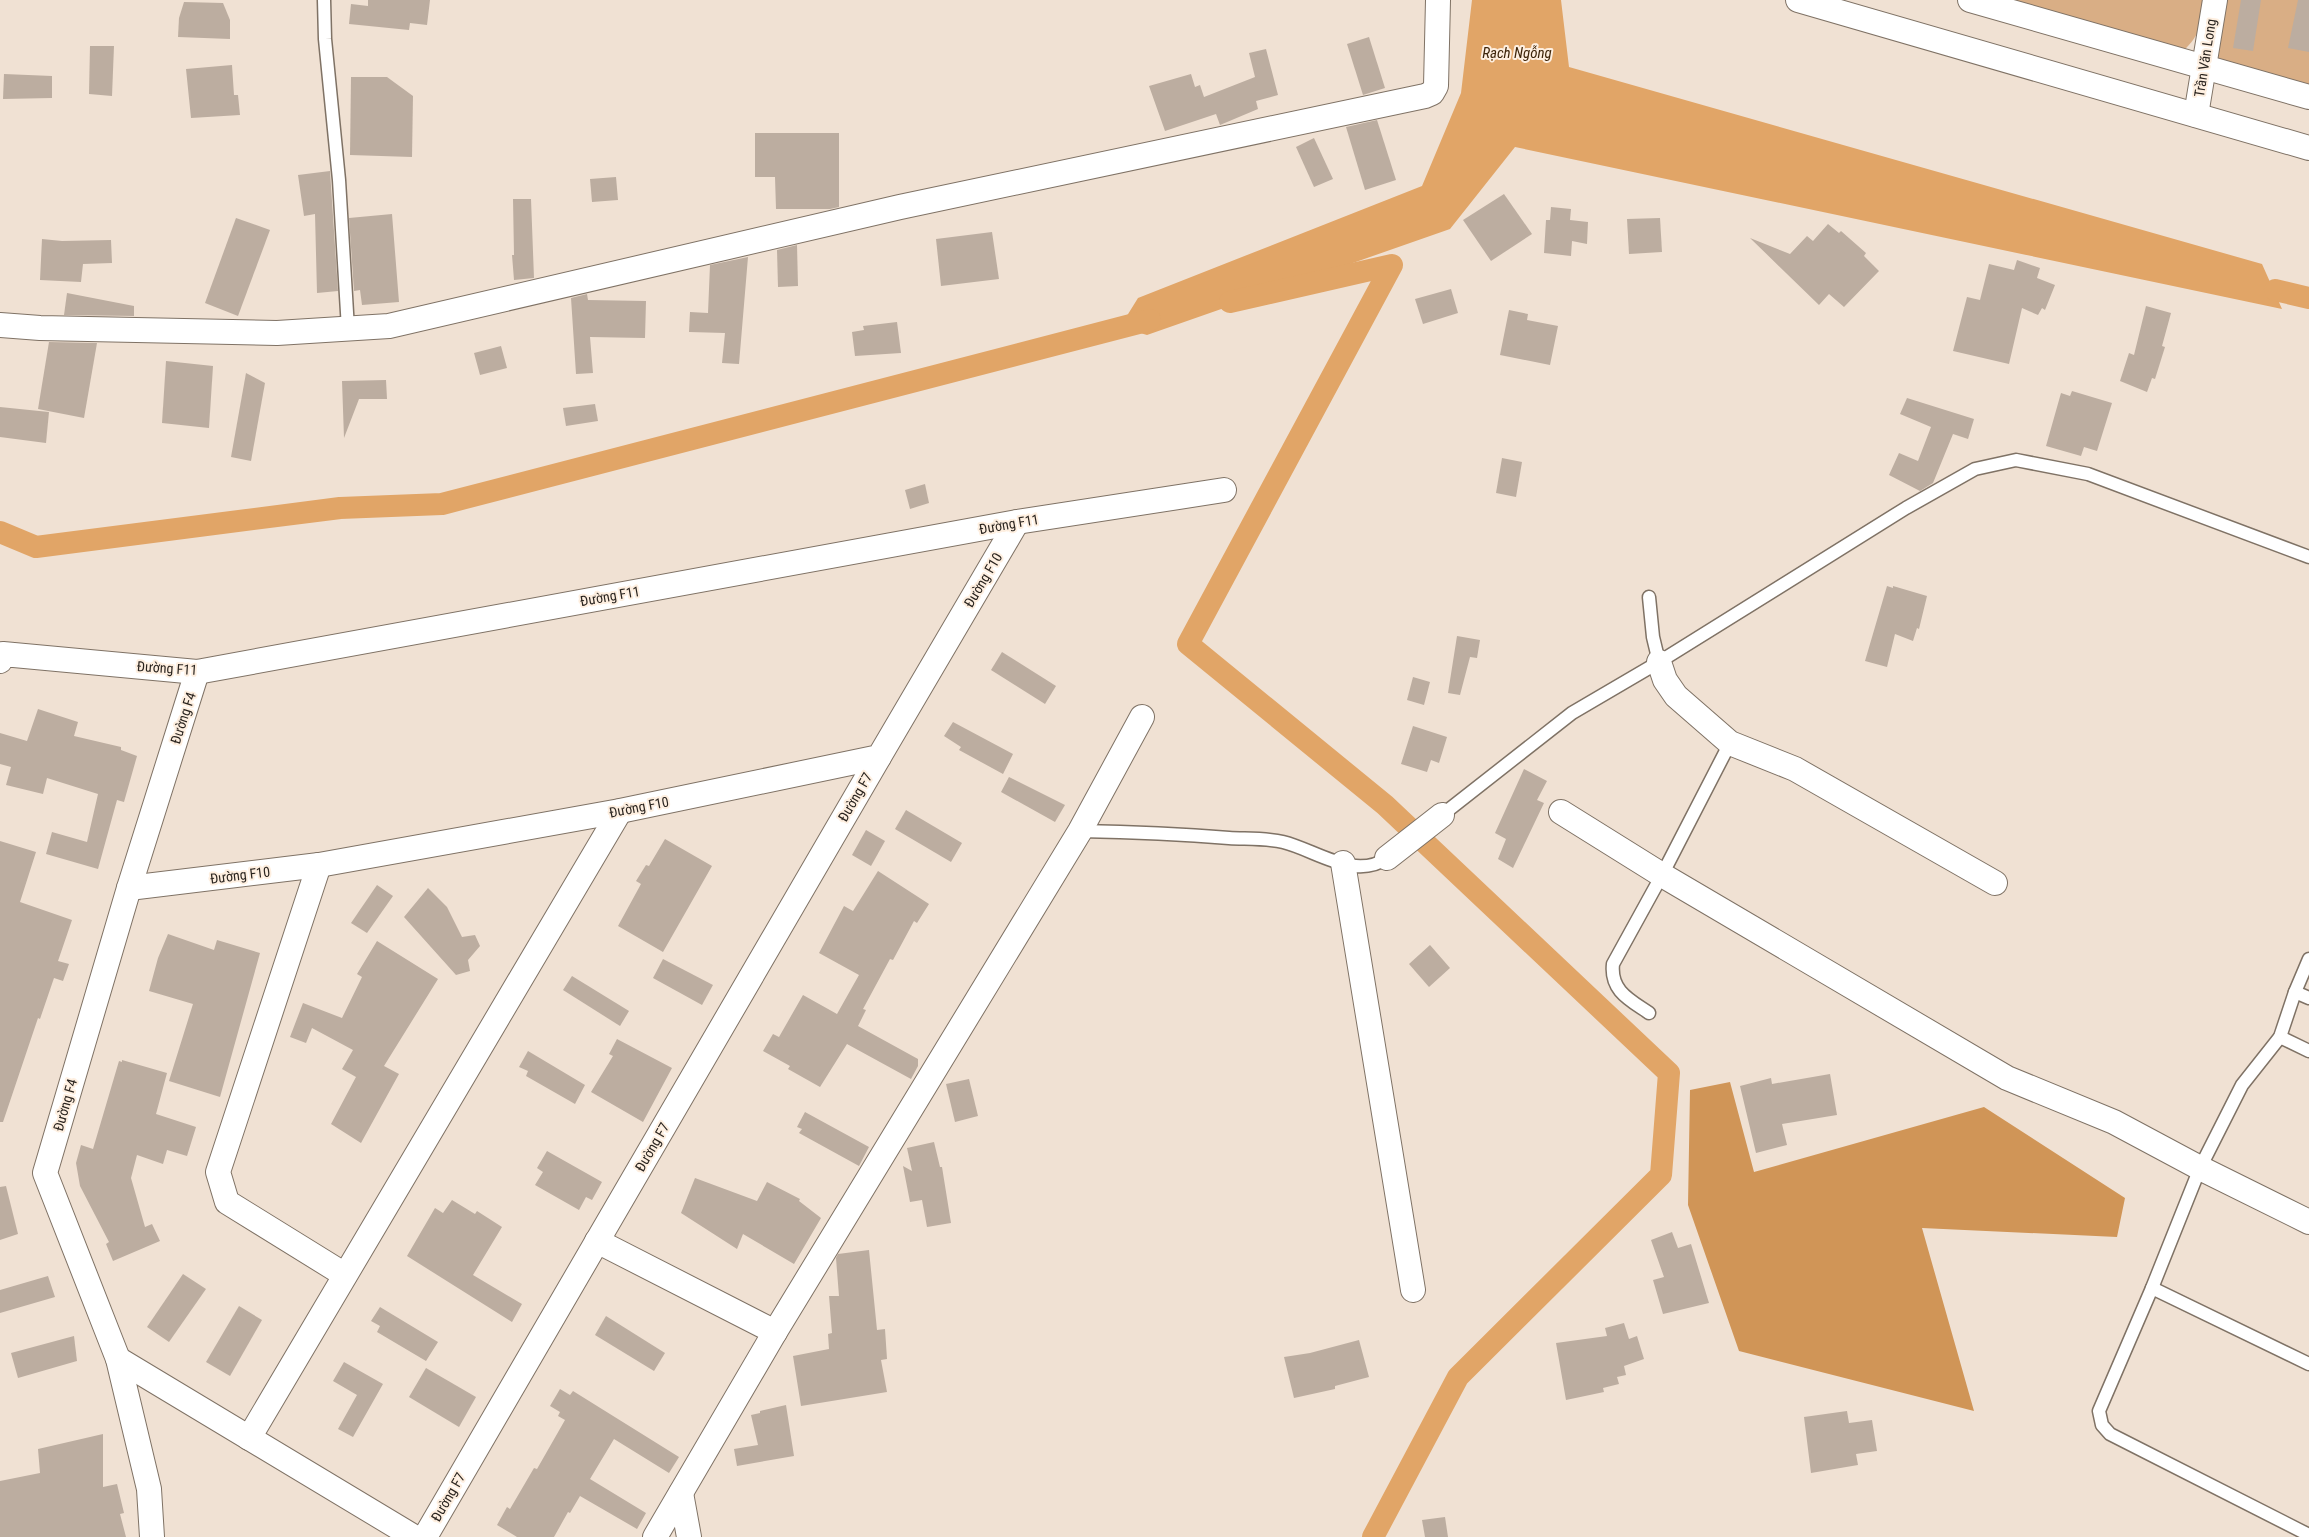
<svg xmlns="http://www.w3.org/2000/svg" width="2309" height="1537" font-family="'Roboto Condensed',sans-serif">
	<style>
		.green { fill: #d9ae85 }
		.forest { fill: #d09557 }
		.water { fill: #e1a567 }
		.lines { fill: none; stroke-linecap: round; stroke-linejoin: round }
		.canal { stroke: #e1a567; stroke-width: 22 }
		.building { fill: #bcada0 }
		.lane-casing { stroke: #7f7265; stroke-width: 15 }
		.street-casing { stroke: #7f7265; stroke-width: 26 }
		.lane { stroke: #fff; stroke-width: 12 }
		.street { stroke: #fff; stroke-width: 24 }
		.labels { text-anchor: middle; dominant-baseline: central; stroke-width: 4; stroke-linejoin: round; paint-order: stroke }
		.street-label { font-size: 14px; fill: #2a241f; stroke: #feefe0 }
		.water-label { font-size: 15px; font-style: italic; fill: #3d2409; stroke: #feefe0 }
	</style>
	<rect width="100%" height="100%" fill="#f0e1d3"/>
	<g class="green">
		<path d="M1999,0H2207C2202,25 2199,37 2180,54Z"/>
		<polygon points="2221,0 2309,0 2309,89 2209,65"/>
	</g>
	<polygon class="forest" points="1730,1082 1754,1172 1984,1107 2125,1198 2117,1237 1922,1228 1974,1411 1739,1351 1688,1205 1690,1090"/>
	<polygon class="water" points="1472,0 1561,0 1569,67 2262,264 2282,309 1515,147 1450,229 1147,335 1120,327 1138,298 1422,186 1461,93"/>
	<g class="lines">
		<g class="canal">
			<polyline points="2275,290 2309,298"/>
			<polyline points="1230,302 1392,265 1188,644 1385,805 1669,1073 1661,1175 1458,1377 1373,1537"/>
			<polyline points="0,532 36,547 340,508 442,504 1150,320"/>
		</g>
	</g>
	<g class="building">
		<polygon points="368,0 430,0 427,25 410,23 409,30 349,24 351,4 368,6"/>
		<polygon points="2241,0 2261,0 2253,51 2233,48"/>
		<polygon points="2298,0 2309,0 2309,52 2288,48"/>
		<polygon points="184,2 223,3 230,20 230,39 178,37 179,18"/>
		<polygon points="1369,37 1385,88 1363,95 1347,44"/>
		<polygon points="90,46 114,46 112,96 89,94"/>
		<polygon points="1266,49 1278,95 1256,101 1258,109 1220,125 1216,114 1165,131 1149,86 1191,74 1195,87 1200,85 1204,97 1255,77 1249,53"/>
		<polygon points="232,65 234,95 238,95 240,115 191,118 186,69"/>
		<polygon points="4,74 52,76 52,98 3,99"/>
		<polygon points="351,77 387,77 413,96 412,157 350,155"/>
		<polygon points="1377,120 1396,180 1365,190 1346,127"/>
		<polygon points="755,133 839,133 839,207 830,209 776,209 775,177 755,177"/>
		<polygon points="1314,138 1333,179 1314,187 1296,147"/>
		<polygon points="330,171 338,291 317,293 315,214 304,216 298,175"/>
		<polygon points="616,177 618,200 592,202 590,179"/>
		<polygon points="1504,194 1532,234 1491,261 1463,220"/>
		<polygon points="513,199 531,199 534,278 514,280 512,255 514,255"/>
		<polygon points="1551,207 1571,209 1570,220 1588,222 1587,244 1572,241 1571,256 1544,253 1546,220 1550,220"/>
		<polygon points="392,214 399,302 362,305 360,290 354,291 349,218"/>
		<polygon points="236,218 270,230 238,316 205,303"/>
		<polygon points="1660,218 1662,252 1629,254 1627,219"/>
		<polygon points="1828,224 1839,233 1841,231 1866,253 1864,256 1879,271 1844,307 1829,294 1819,305 1750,238 1790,254 1807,236 1813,241"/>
		<polygon points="992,232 999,279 941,286 936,239"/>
		<polygon points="42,239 62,241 111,240 112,263 83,264 81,282 40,280"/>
		<polygon points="797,245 798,286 778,287 777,250"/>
		<polygon points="748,257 739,364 722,363 725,333 689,332 690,312 708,313 710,265"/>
		<polygon points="2017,260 2040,268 2037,278 2055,285 2045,310 2042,308 2038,315 2022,308 2009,364 1953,351 1967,297 1980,300 1989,264 2014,270"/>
		<polygon points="1451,289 1458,313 1423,324 1415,299"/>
		<polygon points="67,293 134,306 134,316 64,315"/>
		<polygon points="587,294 588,300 646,301 645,338 590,337 593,373 576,374 571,298"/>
		<polygon points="2146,306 2171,313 2162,346 2165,347 2155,379 2152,378 2147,392 2120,381 2129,353 2134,355"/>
		<polygon points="1509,310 1528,314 1527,320 1558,326 1550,365 1500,355"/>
		<polygon points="897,322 901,353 855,356 852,332 864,330 863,326"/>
		<polygon points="49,342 97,343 84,418 38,409"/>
		<polygon points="501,346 507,368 480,375 474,353"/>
		<polygon points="166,361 213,366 209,428 162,423"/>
		<polygon points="246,373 265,383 251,461 231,457"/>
		<polygon points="386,380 387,399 359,399 344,438 342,381"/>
		<polygon points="2072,391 2112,403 2097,451 2084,447 2081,456 2046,446 2061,393 2070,396"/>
		<polygon points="1907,398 1974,419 1968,439 1953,434 1933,483 1920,491 1889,475 1899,453 1918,461 1931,427 1900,414"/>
		<polygon points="595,404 598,421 566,426 563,408"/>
		<polygon points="0,407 49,412 46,443 0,437"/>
		<polygon points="1502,458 1522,462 1516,497 1496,493"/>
		<polygon points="925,484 929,503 910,509 905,490"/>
		<polygon points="1887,586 1893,588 1893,586 1927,596 1919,629 1917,628 1913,641 1895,634 1887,667 1865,661"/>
		<polygon points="1457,636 1480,640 1477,658 1470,657 1460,695 1448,693"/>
		<polygon points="1002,652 1056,686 1045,704 991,670"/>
		<polygon points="1413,677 1430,682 1424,705 1407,700"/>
		<polygon points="38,709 78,722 74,736 121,747 121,750 137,756 124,802 117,800 98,869 46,854 52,832 87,842 98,794 47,778 43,794 6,785 11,767 0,764 0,733 27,741"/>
		<polygon points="953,722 1013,754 1003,774 959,750 961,747 944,736"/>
		<polygon points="1413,726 1447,737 1439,763 1431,760 1427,772 1401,764"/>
		<polygon points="1524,769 1547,781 1537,800 1544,803 1513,868 1498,859 1506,839 1495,833"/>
		<polygon points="1009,777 1065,805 1055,822 1001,792"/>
		<polygon points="906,810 962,843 951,862 895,829"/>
		<polygon points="866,830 885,841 871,866 852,855"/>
		<polygon points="665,839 712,866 663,952 618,926 641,884 636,881 646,865 649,866"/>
		<polygon points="0,841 36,852 20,902 72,920 58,961 69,964 63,981 54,978 40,1019 38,1018 3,1122 0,1122"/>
		<polygon points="878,871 929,904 917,923 914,921 893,960 890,959 863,1009 866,1010 858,1026 918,1059 918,1066 911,1079 847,1044 820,1087 788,1069 790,1066 763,1051 773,1034 779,1037 803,995 837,1014 859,975 819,953 844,906 853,911"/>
		<polygon points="377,885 393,896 367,933 351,923"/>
		<polygon points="428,888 447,907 462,937 475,935 480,946 468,960 470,971 456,975 404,917"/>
		<polygon points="168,934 214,950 217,940 260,953 220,1097 169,1081 193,1004 149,991 158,958"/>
		<polygon points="377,941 438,979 384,1066 399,1074 361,1143 331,1124 356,1077 342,1069 353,1050 312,1028 306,1043 290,1037 303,1003 342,1018 362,977 357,974"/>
		<polygon points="1430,945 1450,968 1429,987 1409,964"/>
		<polygon points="663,959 713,985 702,1005 653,978"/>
		<polygon points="572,976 629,1011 620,1026 563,990"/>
		<polygon points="617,1039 672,1068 643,1122 591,1092 613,1056 609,1054"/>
		<polygon points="528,1051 585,1085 575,1104 526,1076 528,1071 519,1067"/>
		<polygon points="122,1060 167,1073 156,1114 196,1127 187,1156 167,1150 163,1164 137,1155 131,1178 145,1227 152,1224 160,1241 113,1261 106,1244 109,1242 80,1186 76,1163 81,1145 93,1149 119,1061 122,1062"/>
		<polygon points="1830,1074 1837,1115 1782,1124 1787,1145 1756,1153 1740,1086 1771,1078 1772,1084"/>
		<polygon points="969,1079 978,1116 955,1122 946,1084"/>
		<polygon points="805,1112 869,1147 859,1166 799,1133 802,1129 797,1127"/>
		<polygon points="934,1142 940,1167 942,1167 951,1223 927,1227 922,1200 910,1202 903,1166 912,1171 907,1148"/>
		<polygon points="547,1151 602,1182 592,1200 586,1197 579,1210 535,1185 543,1172 537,1168"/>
		<polygon points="695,1178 757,1201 767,1182 800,1199 799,1201 821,1218 794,1264 743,1234 737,1249 681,1213"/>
		<polygon points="6,1186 18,1234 0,1240 0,1187"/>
		<polygon points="452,1200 475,1214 477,1211 502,1227 473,1275 522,1304 512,1322 407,1256 435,1208 443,1213"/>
		<polygon points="1672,1232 1678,1248 1691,1244 1709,1303 1663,1314 1653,1280 1664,1277 1651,1240"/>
		<polygon points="869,1250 877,1330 885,1329 887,1359 881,1360 887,1392 801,1406 793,1356 829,1349 828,1334 832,1333 829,1296 839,1296 836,1258 838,1254"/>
		<polygon points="183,1274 206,1289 169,1342 147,1327"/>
		<polygon points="48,1276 55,1297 0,1313 0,1290"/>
		<polygon points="239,1306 262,1320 230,1376 206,1362"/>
		<polygon points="380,1307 438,1342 426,1361 377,1332 380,1326 371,1321"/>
		<polygon points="606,1316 665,1353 654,1371 595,1335"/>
		<polygon points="1624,1323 1629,1339 1637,1336 1644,1359 1624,1366 1626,1375 1617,1377 1619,1384 1603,1388 1604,1392 1566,1400 1556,1343 1607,1336 1605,1328"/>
		<polygon points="74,1336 77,1361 18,1378 11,1353"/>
		<polygon points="1359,1340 1369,1377 1335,1386 1335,1389 1294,1398 1284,1357 1310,1353"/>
		<polygon points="344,1362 383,1384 353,1437 338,1429 357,1395 333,1381"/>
		<polygon points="426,1368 476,1397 459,1427 409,1397"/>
		<polygon points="560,1389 570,1395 573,1391 679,1457 669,1473 614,1439 590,1479 646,1513 637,1529 580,1496 570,1513 568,1512 554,1537 517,1537 497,1525 507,1507 510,1509 534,1468 537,1469 565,1420 558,1416 560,1412 550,1406"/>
		<polygon points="786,1405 794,1456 737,1466 734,1449 758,1445 751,1415 760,1413 760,1411"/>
		<polygon points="1847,1411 1849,1423 1872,1420 1877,1451 1856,1454 1858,1465 1811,1473 1804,1417"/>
		<polygon points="103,1434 103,1487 117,1484 124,1513 120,1514 126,1537 0,1537 0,1481 40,1473 38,1449"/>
		<polygon points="1445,1517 1448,1537 1425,1537 1422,1520"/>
	</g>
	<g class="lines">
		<defs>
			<g id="lane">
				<polyline points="324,0 325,39 339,180 348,329"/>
				<polyline points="1649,597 1653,637 1659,662"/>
				<polyline points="1442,815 1572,713 1659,662 1906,508 1975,469 2016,460 2088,474 2309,557"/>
				<path d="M1080,831C1130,832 1179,834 1229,838C1246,839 1266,838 1283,842C1316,850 1355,881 1387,858"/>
				<polyline points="2309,959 2295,992 2280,1037 2242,1085 2200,1168 2152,1288 2099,1411 2102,1425 2110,1434 2309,1535"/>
				<polyline points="2295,992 2309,998"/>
				<path d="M1649,1013C1630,1000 1610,991 1613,964L1662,875L1730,743"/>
				<polyline points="2280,1037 2309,1051"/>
				<polyline points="2152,1288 2309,1364"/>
			</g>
			<g id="street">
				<polyline points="1798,0 2309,148"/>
				<polyline points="1970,0 2309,97"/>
				<polyline points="2196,115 2215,0"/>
				<polyline points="0,325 40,328 277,333 389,326 900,207 1425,96 1432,93 1436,86 1438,0"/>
				<polyline points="0,661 3,654 197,672 1017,522 1224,490"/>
				<polyline points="1659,662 1665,680 1676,696 1730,743 1795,769 1995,883"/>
				<polyline points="1561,812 1662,875 2007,1078 2114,1122 2200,1168 2309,1222"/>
				<polyline points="1387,858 1442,815"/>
				<polyline points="1343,863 1413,1290"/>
				<polyline points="319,865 218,1172 227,1202 345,1275"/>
				<polyline points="129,888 319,865 620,811 879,757 1017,522"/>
				<polyline points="597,1241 775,1332"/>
				<polyline points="118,1359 414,1537"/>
				<polyline points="249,1438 620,811"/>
				<polyline points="681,1493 689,1537"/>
				<polyline points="152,1537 149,1489 118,1359 45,1173 129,888 197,672"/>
				<polyline points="425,1537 879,757"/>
				<polyline points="655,1537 775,1332 1080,831 1142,717"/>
			</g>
		</defs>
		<use href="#lane" class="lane-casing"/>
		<use href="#street" class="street-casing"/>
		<use href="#lane" class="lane"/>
		<use href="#street" class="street"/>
	</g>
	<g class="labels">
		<g class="street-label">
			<text transform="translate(2205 58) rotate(-81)">Trần Văn Long</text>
			<text transform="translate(1009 524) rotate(-10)">Đường F11</text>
			<text transform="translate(983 580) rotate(-59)">Đường F10</text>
			<text transform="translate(610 596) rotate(-10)">Đường F11</text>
			<text transform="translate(167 668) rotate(4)">Đường F11</text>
			<text transform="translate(183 718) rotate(-72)">Đường F4</text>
			<text transform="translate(855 797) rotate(-60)">Đường F7</text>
			<text transform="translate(639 807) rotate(-11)">Đường F10</text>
			<text transform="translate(240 875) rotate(-7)">Đường F10</text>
			<text transform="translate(65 1105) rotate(-74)">Đường F4</text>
			<text transform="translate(652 1147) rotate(-60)">Đường F7</text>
			<text transform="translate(448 1497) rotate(-60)">Đường F7</text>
		</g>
		<g class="water-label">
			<text x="1517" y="53">Rạch Ngỗng</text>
		</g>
	</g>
</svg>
